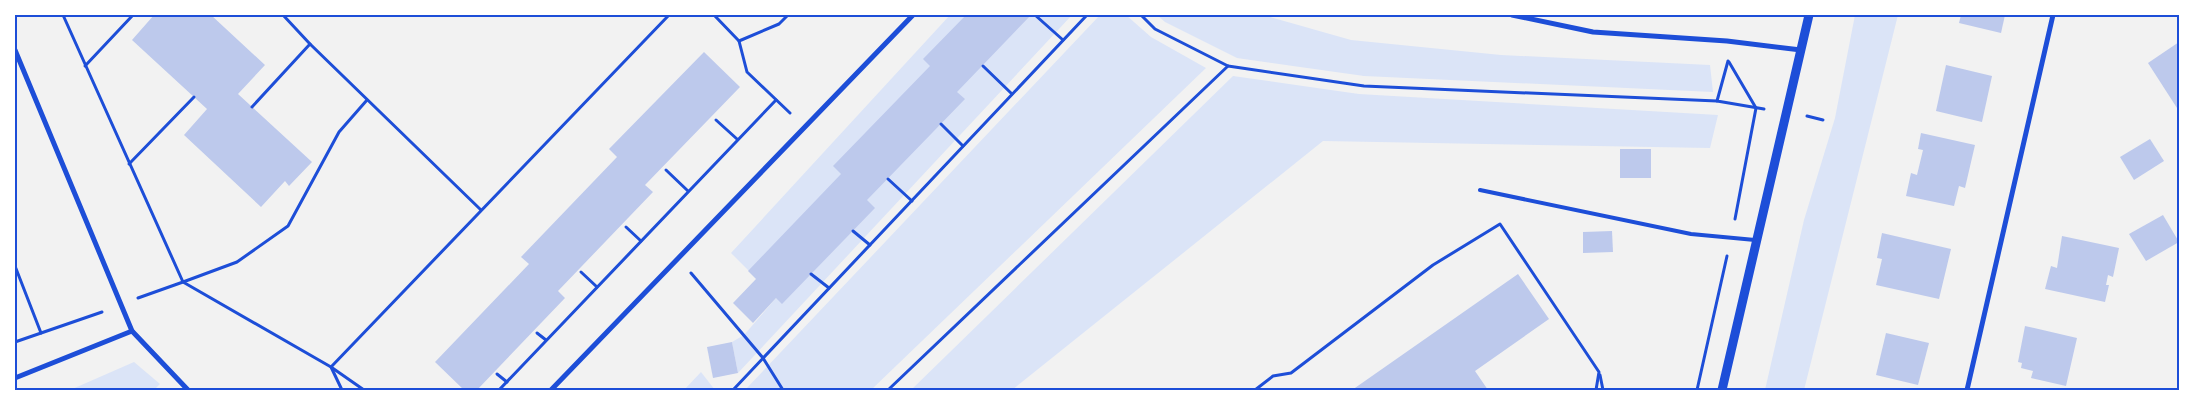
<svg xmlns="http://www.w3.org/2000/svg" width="2194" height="405" font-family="Manrope,sans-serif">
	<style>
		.green { fill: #dbe4f7 }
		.building { fill: #bdc9ec }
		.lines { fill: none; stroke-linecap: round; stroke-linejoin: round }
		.path { stroke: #1d4ed8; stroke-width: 3 }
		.service { stroke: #1d4ed8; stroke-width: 4 }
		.minor { stroke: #1d4ed8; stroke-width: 5 }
		.tertiary { stroke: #1d4ed8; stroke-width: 9 }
		.neatline { fill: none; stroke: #1d4ed8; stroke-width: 2 }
	</style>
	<rect width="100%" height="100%" fill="#f2f2f2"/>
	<g class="green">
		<polygon points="950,15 1072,15 738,373 732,342 744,335 776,298 731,253"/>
		<polygon points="1100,15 1126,15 1151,37 1206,68 871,390 745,390"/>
		<polygon points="1157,15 1263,15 1351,40 1501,55 1710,65 1713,92 1364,76 1237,58 1165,22"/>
		<polygon points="1855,15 1898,15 1804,390 1765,390 1804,220 1835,118"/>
		<polygon points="1233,76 1359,94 1718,115 1710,148 1323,141 1012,390 911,390"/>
		<polygon points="134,362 160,384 154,390 70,390"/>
		<polygon points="701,372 715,390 684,390"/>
	</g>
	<g class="building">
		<polygon points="154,15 211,15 265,65 238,94 312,162 289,186 285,181 261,207 184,135 207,109 132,40"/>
		<polygon points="966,15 1031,15 957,92 965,99 867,200 875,208 782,304 776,298 753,323 733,303 756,279 748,271 841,174 833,166 930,66 923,59"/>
		<polygon points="1961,15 2005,15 2001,33 1959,23"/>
		<polygon points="2179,42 2179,107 2177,108 2148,63"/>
		<polygon points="704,52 740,87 645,185 653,192 558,291 565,298 477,390 464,390 435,362 529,264 521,257 617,157 609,149"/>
		<polygon points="1946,65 1992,76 1982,122 1936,111"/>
		<polygon points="1921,133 1975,145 1965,188 1959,186 1954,206 1906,196 1911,173 1917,175 1923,150 1918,149"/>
		<polygon points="2150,139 2164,161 2134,180 2120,157"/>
		<rect x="1620" y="149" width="31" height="29"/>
		<polygon points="2163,215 2179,242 2146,261 2129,234"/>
		<polygon points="1612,231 1613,252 1583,253 1583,232"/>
		<polygon points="1882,233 1951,249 1939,299 1876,285 1882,259 1877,258"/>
		<polygon points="2062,236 2119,248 2113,277 2108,275 2106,285 2109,285 2105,302 2045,289 2051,266 2057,268"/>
		<polygon points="1518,274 1549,319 1475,371 1488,390 1352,390"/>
		<polygon points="2025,326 2077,338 2066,386 2031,378 2033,371 2021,368 2022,363 2018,362"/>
		<polygon points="1886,333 1929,343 1918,385 1876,375"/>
		<polygon points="732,342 738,373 713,378 707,347"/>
	</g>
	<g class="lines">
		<g class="path">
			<polyline points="63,15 183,282 237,262 288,226 339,132 367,100"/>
			<polyline points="714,15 739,41 747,72 790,113"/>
			<polyline points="1035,15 1063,40"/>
			<polyline points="1141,15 1155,29 1228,66 1364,86 1717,101"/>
			<polyline points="739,41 779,24 788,15"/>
			<polyline points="310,44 481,210"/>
			<polyline points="1728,61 1717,101 1764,109"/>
			<polyline points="1729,62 1756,108 1735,219"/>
			<polyline points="85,66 133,15"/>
			<polyline points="983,66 1012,94"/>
			<polyline points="252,107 310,44 283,15"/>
			<polyline points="1807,116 1823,120"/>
			<polyline points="716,120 737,139"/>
			<polyline points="941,124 963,146"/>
			<polyline points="129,164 194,97"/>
			<polyline points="666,170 688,191"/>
			<polyline points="888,179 912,201"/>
			<polyline points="626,227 641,241"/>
			<polyline points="853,231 870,245"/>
			<polyline points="15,266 41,333"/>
			<polyline points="581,272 597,287"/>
			<polyline points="691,273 763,358 783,390"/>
			<polyline points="811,274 829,288"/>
			<polyline points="138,298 183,282 331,367 342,390"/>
			<polyline points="537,333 546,340"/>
			<polyline points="15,342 102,312"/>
			<polyline points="497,374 507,382"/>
			<polyline points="1600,375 1603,390"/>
			<polyline points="364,390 331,367 669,15"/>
			<polyline points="499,390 776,100"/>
			<polyline points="733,390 1087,15"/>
			<polyline points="888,390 1228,66"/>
			<polyline points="1255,390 1273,376 1291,373 1433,265 1500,224 1599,372 1596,390"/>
			<polyline points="1697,390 1727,256"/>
		</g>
		<polyline class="service" points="1480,190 1691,234 1755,240"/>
		<g class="minor">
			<polyline points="1512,15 1593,32 1727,41 1801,50"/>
			<polyline points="15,50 132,331 188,390"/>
			<polyline points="15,378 132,331"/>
			<polyline points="551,390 913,15"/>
			<polyline points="1967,390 2053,15"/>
		</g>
		<polyline class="tertiary" points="1722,390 1809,15"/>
	</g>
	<rect width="2194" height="405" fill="none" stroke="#ffffff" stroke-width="32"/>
	<rect x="16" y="16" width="2162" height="373" class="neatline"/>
</svg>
